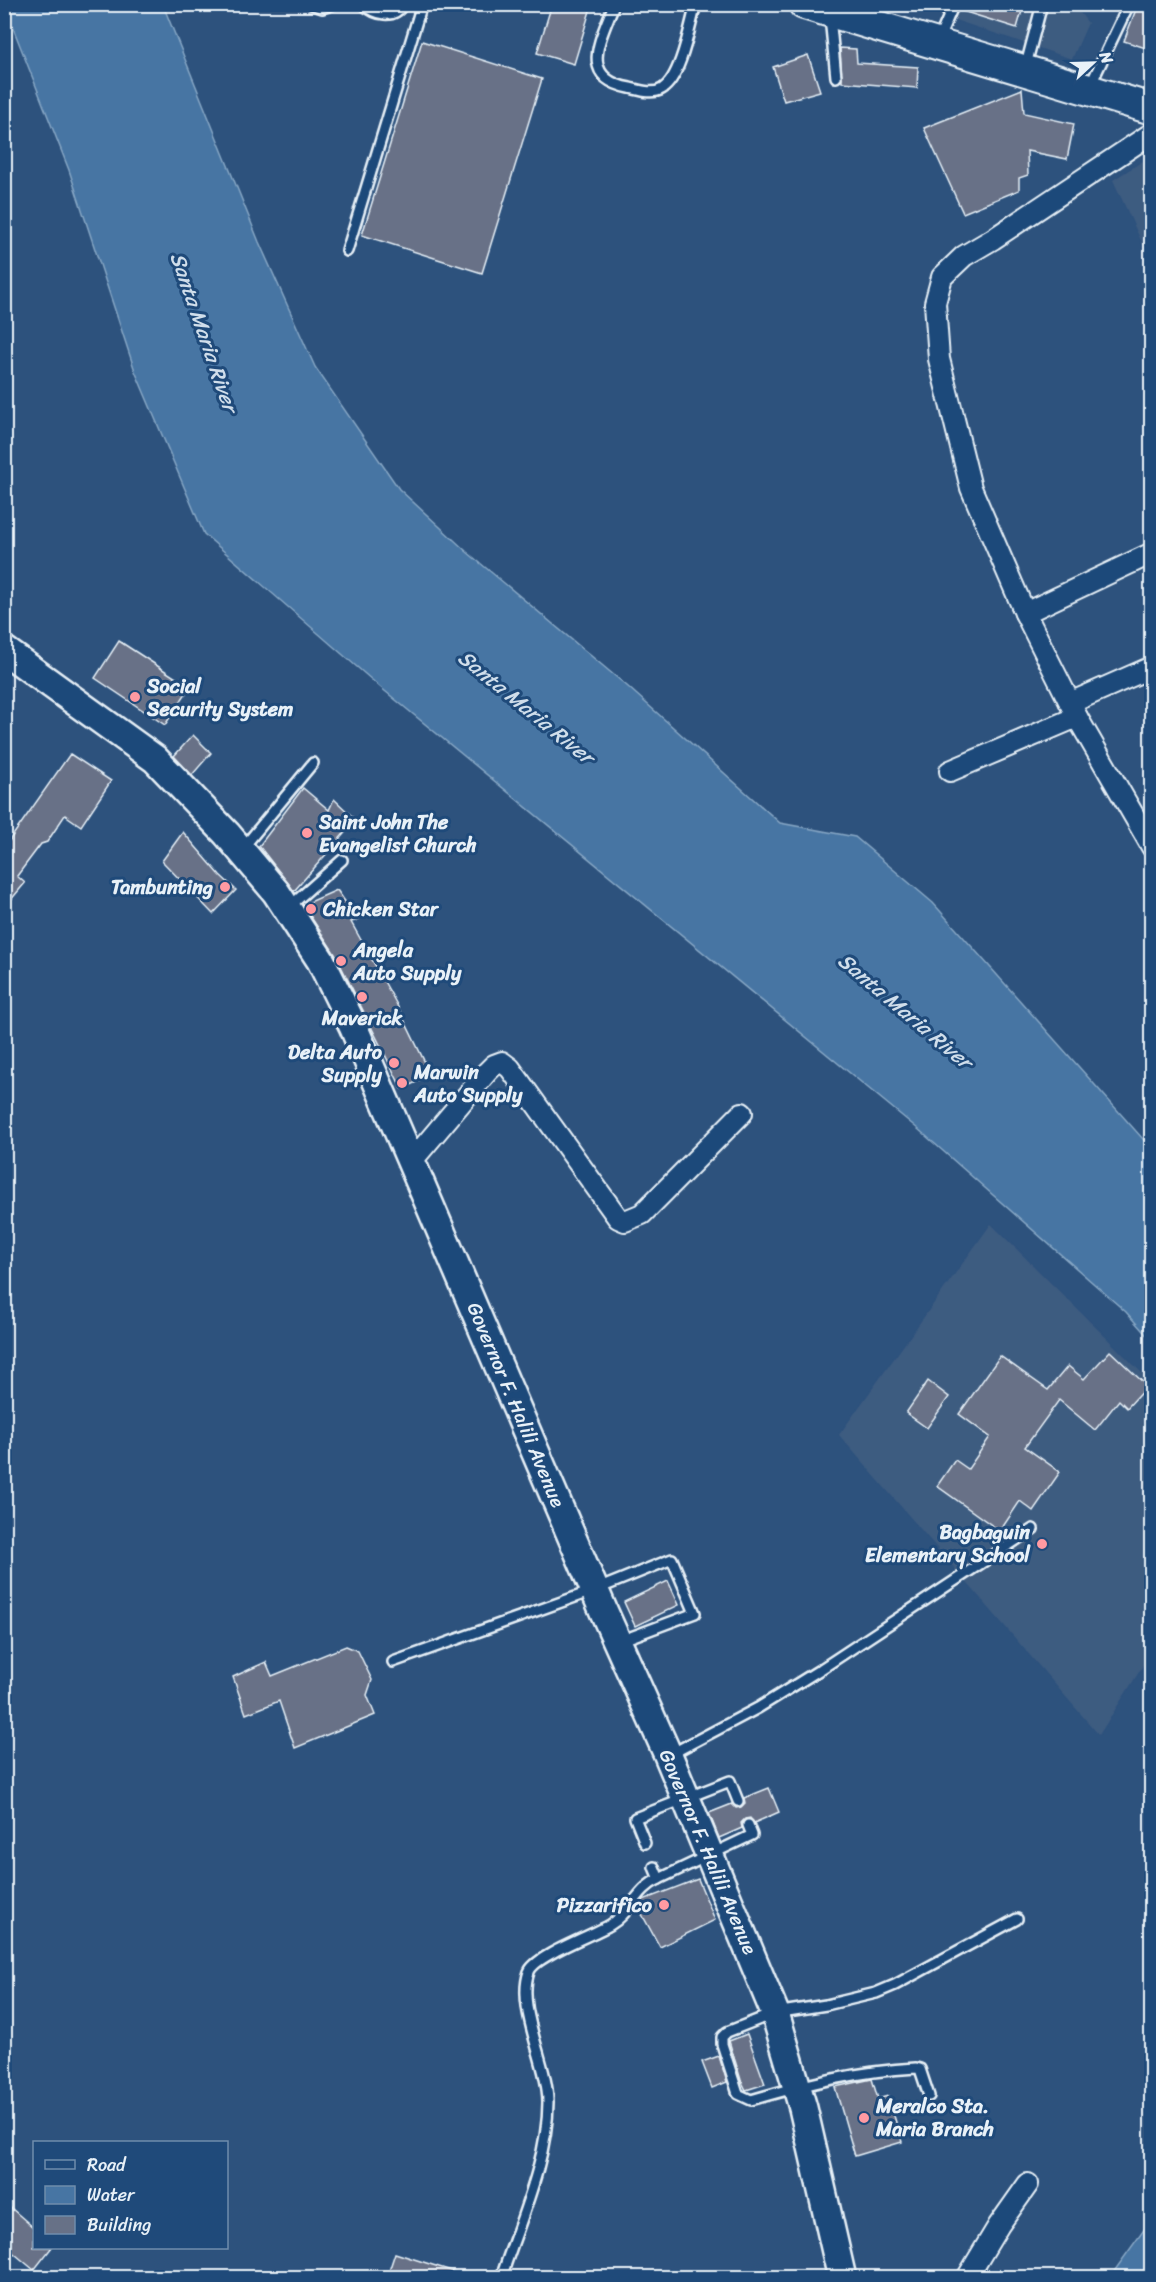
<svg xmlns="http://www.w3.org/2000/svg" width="1156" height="2282" font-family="Sriracha,sans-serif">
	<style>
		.built { fill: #3e5b80 }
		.water { fill: #4775a3; stroke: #87a7c5; stroke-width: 1.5 }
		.building { fill: #677187; stroke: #e8f1f8; stroke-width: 1.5 }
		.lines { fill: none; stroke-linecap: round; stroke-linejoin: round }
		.service-casing { stroke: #e8f1f8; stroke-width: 14 }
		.minor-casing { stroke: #e8f1f8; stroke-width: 24 }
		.secondary-casing { stroke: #e8f1f8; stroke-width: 32 }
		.primary-casing { stroke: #e8f1f8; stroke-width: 34 }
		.service { stroke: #1f4a7a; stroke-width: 9 }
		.minor { stroke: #1f4a7a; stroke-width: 20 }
		.secondary { stroke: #1f4a7a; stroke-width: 27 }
		.primary { stroke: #1f4a7a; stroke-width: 30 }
		.poi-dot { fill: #ff9aa2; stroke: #1f4a7a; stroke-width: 2 }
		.labels { text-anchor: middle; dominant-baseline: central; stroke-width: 6; stroke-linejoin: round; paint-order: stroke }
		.poi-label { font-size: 20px; font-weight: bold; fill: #e8f1f8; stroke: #1f4a7a; text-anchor: start }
		.street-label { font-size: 20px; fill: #e8f1f8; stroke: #1f4a7a }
		.water-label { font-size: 21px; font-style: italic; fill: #d0deeb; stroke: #1f4a7a }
	</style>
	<rect width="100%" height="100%" fill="#2d527d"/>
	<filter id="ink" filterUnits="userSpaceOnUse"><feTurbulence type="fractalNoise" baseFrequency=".0167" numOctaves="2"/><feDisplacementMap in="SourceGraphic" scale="12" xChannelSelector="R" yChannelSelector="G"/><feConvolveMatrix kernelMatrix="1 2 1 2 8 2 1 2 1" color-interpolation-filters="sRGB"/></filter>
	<g filter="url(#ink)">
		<g class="built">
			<polygon points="915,4 1074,5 1088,23 1072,59 913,6"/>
			<polygon points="1151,156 1151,262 1113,180"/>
			<polygon points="991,1224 1151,1382 1151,1653 1099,1735 839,1435"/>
		</g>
		<g class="water">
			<polygon points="4,5 163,5 259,242 315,367 399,489 467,552 627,686 780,823 855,837 933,903 1151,1148 1151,1340 1126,1312 918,1129 380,687 204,534 135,371 69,170"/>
			<polygon points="1151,2220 1151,2277 1110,2277"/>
		</g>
		<g class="building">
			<polygon points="552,4 592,4 574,64 537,53"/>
			<polygon points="961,4 1024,4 1017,28 959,10"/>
			<polygon points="1138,4 1152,8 1152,50 1124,41"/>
			<polygon points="422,41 542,79 482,273 362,235"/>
			<polygon points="840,48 856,49 857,63 918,67 917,88 842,82"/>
			<polygon points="808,55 820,91 784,101 773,67"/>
			<polygon points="1022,89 1024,113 1074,124 1067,159 1027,151 1028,175 1019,178 1019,190 963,213 924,128"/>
			<polygon points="119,641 190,687 165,725 95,678"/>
			<polygon points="193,735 211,753 192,775 174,756"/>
			<polygon points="70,754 111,781 81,826 65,815 47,842 41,844 17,876 25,883 4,908 4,848"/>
			<polygon points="303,788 329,810 334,799 356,820 294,891 259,846"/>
			<polygon points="183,832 220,875 236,890 213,914 162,861"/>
			<polygon points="337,890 358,920 351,922 396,1003 431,1075 402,1089 335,954 303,905"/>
			<polygon points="1110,1351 1147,1386 1127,1408 1119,1400 1095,1430 1059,1400 1025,1447 1060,1472 1033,1511 1020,1501 1000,1531 937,1486 955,1460 968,1469 990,1437 959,1414 1000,1356 1048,1390 1068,1366 1084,1379"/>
			<polygon points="928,1381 949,1397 927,1428 906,1413"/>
			<polygon points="668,1581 679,1605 635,1626 624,1602"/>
			<polygon points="346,1646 358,1651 372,1680 367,1695 375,1715 295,1748 279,1701 246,1714 233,1677 266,1662 272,1676"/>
			<polygon points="769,1788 779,1812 754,1823 750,1818 745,1819 741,1823 742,1828 719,1838 709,1813 732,1804 736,1808 741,1807 745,1803 744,1798"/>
			<polygon points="698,1879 715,1920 660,1947 638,1907 643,1900"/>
			<polygon points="747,2034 765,2084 746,2090 741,2080 729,2041"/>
			<polygon points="719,2056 727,2082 712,2088 702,2062"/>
			<polygon points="872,2079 878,2099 888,2096 902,2142 855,2156 835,2087"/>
			<polygon points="4,2202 34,2228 34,2247 52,2247 34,2270 4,2245"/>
			<polygon points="395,2253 461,2274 460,2277 387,2277"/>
		</g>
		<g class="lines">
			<defs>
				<g id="service">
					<polyline points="311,4 322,8 334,4"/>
					<path d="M363,4C375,15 394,20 403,4"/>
					<path d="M614,4C601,39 577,78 630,88C639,90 652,95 662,89C681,78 690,25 696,4"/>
					<polyline points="858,14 870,4"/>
					<polyline points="830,17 836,77"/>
					<polyline points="938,41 954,4"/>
					<polyline points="1026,65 1042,4"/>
					<polyline points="1090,86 1129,4"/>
					<polyline points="347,251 422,4"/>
					<polyline points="242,849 313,763"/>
					<polyline points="288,908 342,860"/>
					<polyline points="393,1662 595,1590 672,1559 695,1613 620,1641"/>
					<polyline points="671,1754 758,1708 821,1669 1033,1529"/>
					<polyline points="645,1843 635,1818 730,1781 738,1801"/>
					<polyline points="654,1867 659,1879 752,1835 748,1825"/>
					<path d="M929,2096L920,2069L916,2068C858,2071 806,2084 751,2100L738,2094L722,2044V2037L727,2032L775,2013L826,2005L876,1993L895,1985L1017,1919"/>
					<path d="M501,2278C519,2223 548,2160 548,2102C548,2064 516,2008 529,1972C534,1956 593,1935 610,1925C631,1913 637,1888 659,1879"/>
				</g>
				<g id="minor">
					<polyline points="1152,133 993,239 964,256 942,277 935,303 939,359 971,488 1025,613 1077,717 1152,847"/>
					<polyline points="1025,613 1152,553"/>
					<polyline points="1070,703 1152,667"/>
					<polyline points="950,771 1077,717"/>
					<polyline points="411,1162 487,1072 494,1065 502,1062 510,1068 618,1218 625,1221 642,1214 742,1113"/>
					<polyline points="967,2278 999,2225 1028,2184"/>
				</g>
				<polyline id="secondary" points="4,650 155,759 227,834 276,892 321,961 353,1026 604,1612 668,1755 775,2013 803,2108 842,2278"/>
				<polyline id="primary" points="804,4 1152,109"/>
			</defs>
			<use href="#service" class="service-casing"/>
			<use href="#minor" class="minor-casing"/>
			<use href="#secondary" class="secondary-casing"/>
			<use href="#primary" class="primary-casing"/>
			<use href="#service" class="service"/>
			<use href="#minor" class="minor"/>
			<use href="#secondary" class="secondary"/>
			<use href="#primary" class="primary"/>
		</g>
	</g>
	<g class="poi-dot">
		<circle cx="135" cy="697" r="6"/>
		<circle cx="307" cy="833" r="6"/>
		<circle cx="225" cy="887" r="6"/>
		<circle cx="311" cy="909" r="6"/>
		<circle cx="341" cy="961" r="6"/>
		<circle cx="362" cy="997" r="6"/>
		<circle cx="394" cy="1063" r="6"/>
		<circle cx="402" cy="1083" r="6"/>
		<circle cx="1042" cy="1544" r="6"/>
		<circle cx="664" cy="1905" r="6"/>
		<circle cx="864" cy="2118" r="6"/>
	</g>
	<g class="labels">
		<g class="poi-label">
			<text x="147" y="686">Social<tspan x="147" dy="23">Security System</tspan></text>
			<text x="319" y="822">Saint John The<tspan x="319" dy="23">Evangelist Church</tspan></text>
			<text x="213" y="887" text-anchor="end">Tambunting</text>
			<text x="323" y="909">Chicken Star</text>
			<text x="353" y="950">Angela<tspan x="353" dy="23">Auto Supply</tspan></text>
			<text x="362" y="1018" text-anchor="middle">Maverick</text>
			<text x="382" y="1052" text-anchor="end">Delta Auto<tspan x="382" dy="23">Supply</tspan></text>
			<text x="414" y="1072">Marwin<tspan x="414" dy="23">Auto Supply</tspan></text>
			<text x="1030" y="1532" text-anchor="end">Bagbaguin<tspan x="1030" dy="23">Elementary School</tspan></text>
			<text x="652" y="1905" text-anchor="end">Pizzarifico</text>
			<text x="876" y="2106">Meralco Sta.<tspan x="876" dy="23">Maria Branch</tspan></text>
		</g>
		<g class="street-label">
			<text transform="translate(516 1405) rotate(67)">Governor F. Halili Avenue</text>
			<text transform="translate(708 1852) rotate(67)">Governor F. Halili Avenue</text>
		</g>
		<g class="water-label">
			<text transform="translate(204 332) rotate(71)">Santa Maria River</text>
			<text transform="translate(526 707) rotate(39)">Santa Maria River</text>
			<text transform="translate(905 1011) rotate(40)">Santa Maria River</text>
		</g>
	</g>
	<rect width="1156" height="2282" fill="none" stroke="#1f4a7a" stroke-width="24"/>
	<rect x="12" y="12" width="1132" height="2258" fill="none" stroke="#e8f1f8" stroke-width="2" filter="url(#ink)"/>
	<rect x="33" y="2141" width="195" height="108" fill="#1f4a7a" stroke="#6f8dac" stroke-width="1.5"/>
	<rect x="45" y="2160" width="30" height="9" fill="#1f4a7a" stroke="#6f8dac" stroke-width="1.5"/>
	<text x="87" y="2171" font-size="18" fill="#e8f1f8">Road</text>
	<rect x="45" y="2186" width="30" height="18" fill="#4775a3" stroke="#6f8dac" stroke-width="1.5"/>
	<text x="87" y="2201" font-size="18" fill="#e8f1f8">Water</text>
	<rect x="45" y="2216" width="30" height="18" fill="#677187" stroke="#6f8dac" stroke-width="1.5"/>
	<text x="87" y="2231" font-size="18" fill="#e8f1f8">Building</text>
	<g transform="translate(1093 63) rotate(68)" stroke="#1f4a7a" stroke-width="4.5" paint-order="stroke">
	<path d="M0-4.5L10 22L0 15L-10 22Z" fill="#e8f1f8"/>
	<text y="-9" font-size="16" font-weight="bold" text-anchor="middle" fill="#e8f1f8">N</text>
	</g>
</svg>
